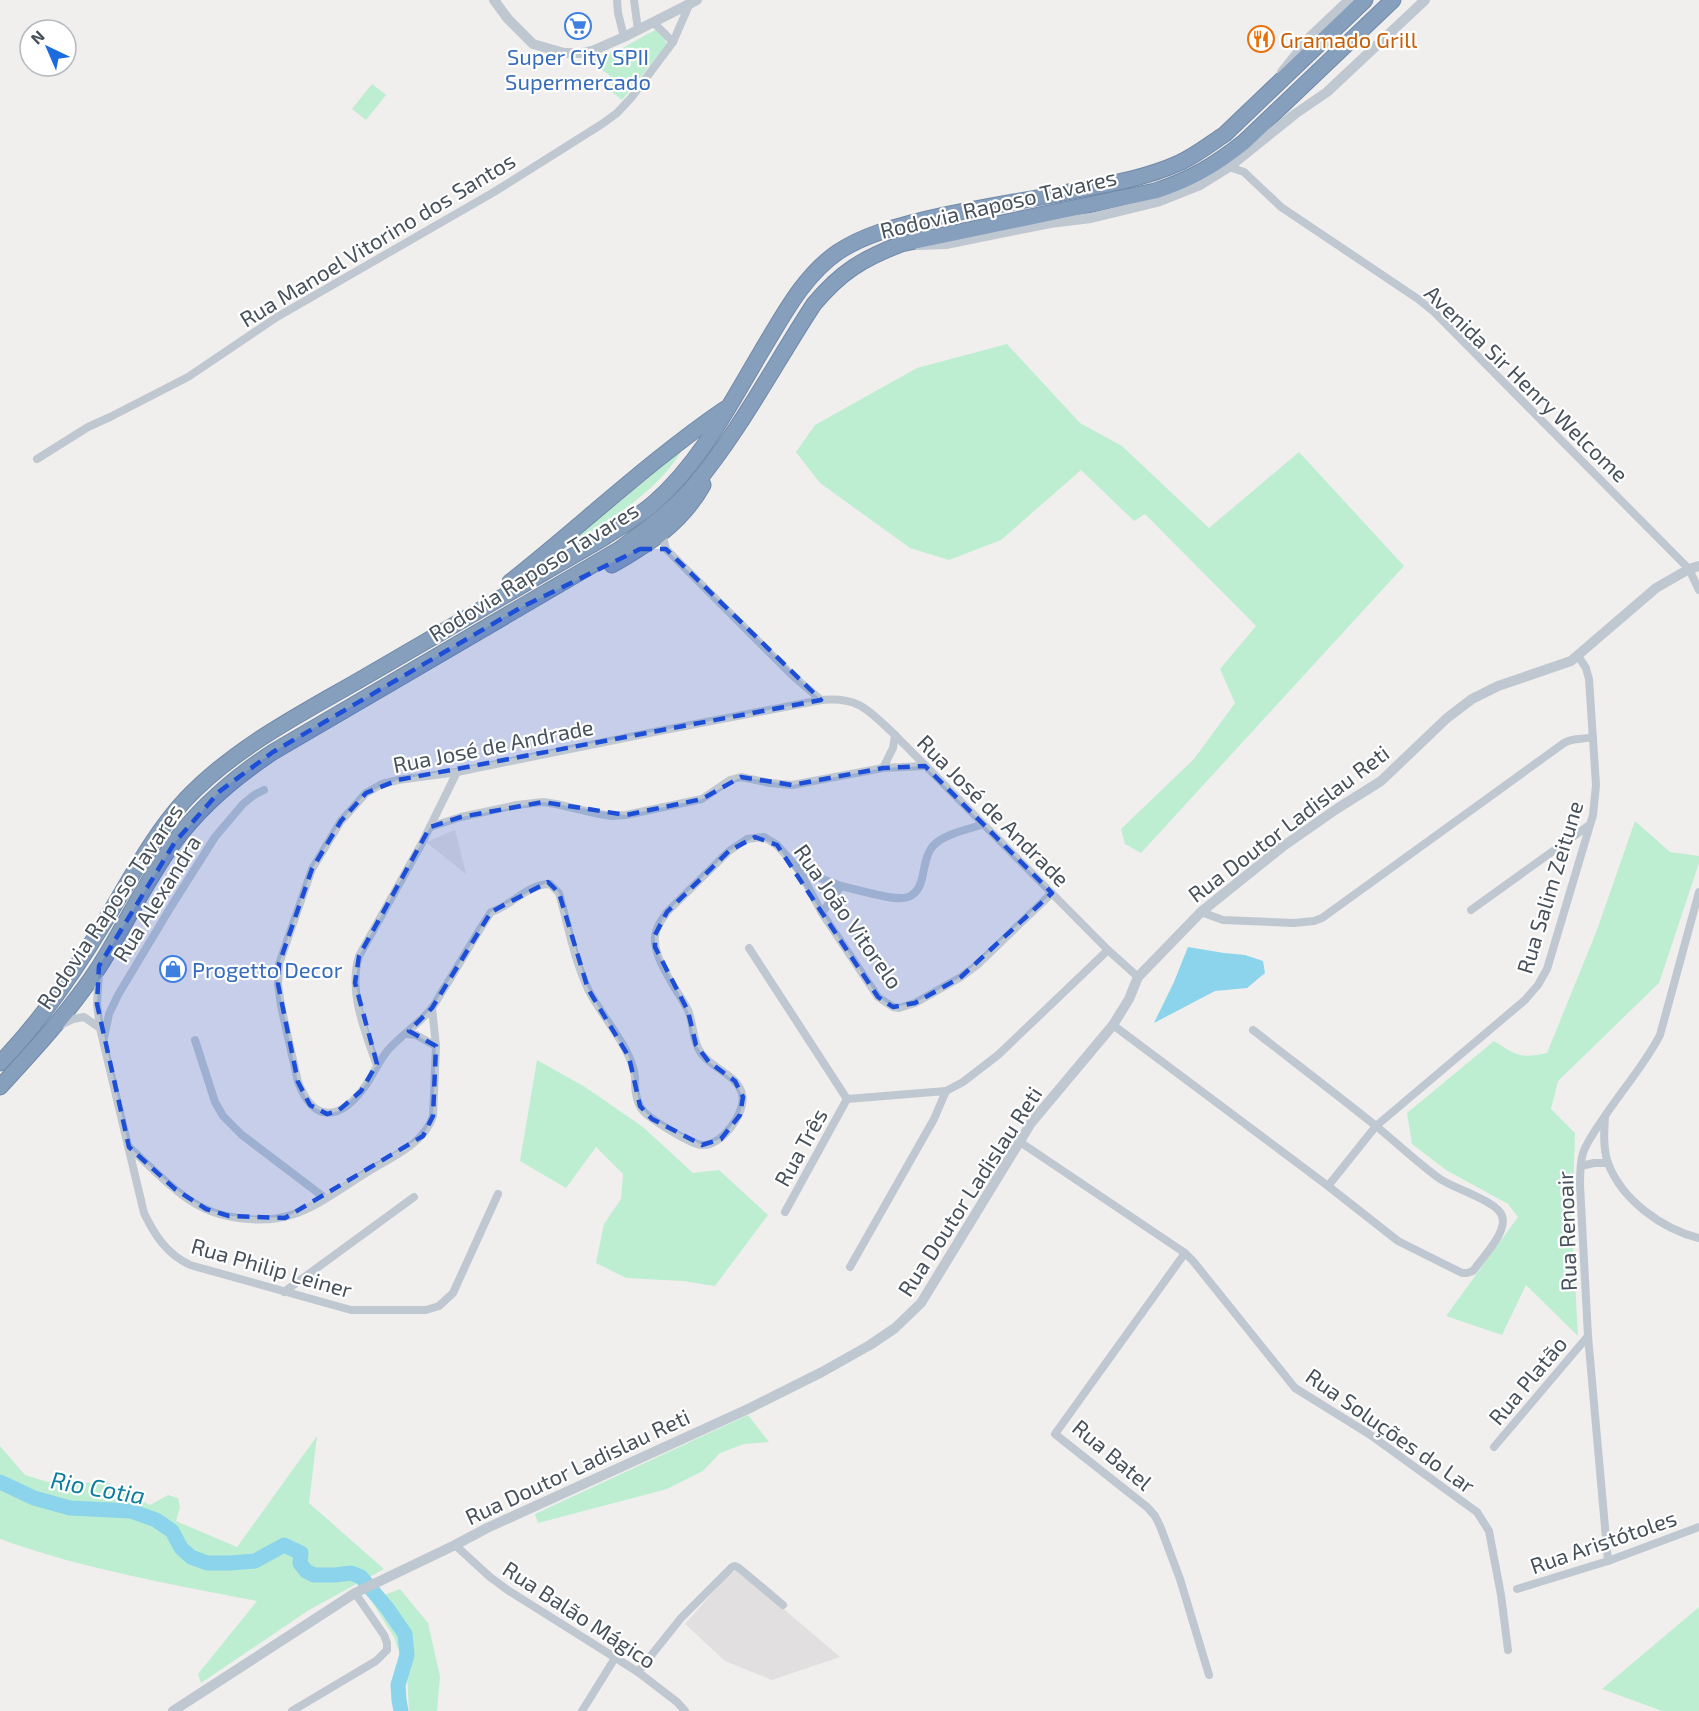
<svg xmlns="http://www.w3.org/2000/svg" width="1699" height="1711" font-family="'Exo 2',sans-serif">
	<style>
		.education { fill: #e2dfe0 }
		.green { fill: #bdeed1 }
		.water { fill: #8bd4eb }
		.lines { fill: none; stroke-linecap: round; stroke-linejoin: round }
		.river { stroke: #8bd4eb; stroke-width: 15 }
		.motorway-casing { stroke: #728aa8; stroke-width: 17 }
		.minor { stroke: #bfc8d0; stroke-width: 8 }
		.tertiary { stroke: #bfc8d0; stroke-width: 10 }
		.motorway { stroke: #869fbd; stroke-width: 15 }
		.marked { fill: #1d4ed8; fill-opacity: 0.2; stroke: #1d4ed8; stroke-width: 4.5; stroke-dasharray: 12 8; stroke-linejoin: round }
		.labels { text-anchor: middle; dominant-baseline: central; stroke-width: 4.5; stroke-linejoin: round; paint-order: stroke }
		.food-label { font-size: 22px; fill: #c56008; stroke: #fff; text-anchor: start }
		.shop-label { font-size: 22px; fill: #366cbe; stroke: #fff }
		.street-label { font-size: 22px; fill: #47515b; stroke: #fff }
		.water-label { font-size: 24px; font-style: italic; fill: #0e7da0; stroke: #fff }
	</style>
	<rect width="100%" height="100%" fill="#f1eeee"/>
	<g class="education">
		<polygon points="455,830 466,874 426,842"/>
		<polygon points="738,1570 840,1657 772,1680 725,1661 685,1624 729,1574"/>
	</g>
	<g class="green">
		<path d="M655,30H660L667,44L622,100L611,91L613,80L608,74L590,63C598,55 611,54 621,49C632,43 643,36 655,30Z"/>
		<polygon points="372,84 386,95 366,120 352,109"/>
		<polygon points="1007,344 1080,423 1122,446 1209,528 1299,452 1404,566 1141,853 1125,844 1121,829 1194,759 1235,703 1220,669 1256,626 1145,514 1134,521 1081,470 1001,540 949,560 910,548 820,483 796,452 815,425 917,368"/>
		<path d="M682,450C652,500 596,527 548,557L623,499Z"/>
		<path d="M1635,821L1670,852L1699,856V863L1659,983L1558,1081L1551,1109L1575,1133L1572,1227L1578,1336L1526,1285L1502,1335L1446,1316L1518,1217L1508,1204L1446,1170L1412,1144L1407,1113L1494,1041C1516,1055 1520,1059 1547,1053L1597,930Z"/>
		<polygon points="537,1060 585,1087 643,1127 693,1173 719,1170 768,1215 715,1286 683,1281 626,1278 596,1263 604,1224 621,1199 623,1174 596,1147 566,1188 520,1161"/>
		<polygon points="748,1415 769,1442 744,1444 720,1453 703,1471 667,1489 538,1523 535,1514"/>
		<path d="M317,1436L309,1503L384,1569L309,1610L201,1683L198,1674L257,1601C170,1584 83,1569 0,1539V1446L25,1475L48,1482L109,1483L150,1505L168,1495L178,1498L180,1507L176,1521L237,1547Z"/>
		<polygon points="400,1589 428,1623 440,1677 437,1711 409,1711 407,1674 394,1637 371,1600"/>
		<polygon points="1699,1607 1699,1711 1662,1711 1602,1689"/>
	</g>
	<polygon class="water" points="1188,947 1224,953 1245,955 1263,961 1265,973 1247,988 1215,991 1154,1023 1174,982"/>
	<g class="lines">
		<polyline class="river" points="0,1482 34,1498 70,1508 131,1511 156,1520 172,1531 181,1548 191,1557 207,1563 230,1563 255,1561 284,1545 301,1553 300,1563 306,1571 314,1575 335,1575 351,1573 361,1577 387,1608 405,1634 407,1655 398,1685 399,1700 401,1711"/>
		<defs>
			<g id="motorway">
				<path d="M612,565C650,543 681,524 703,485"/>
				<path d="M510,582C582,525 649,461 725,409"/>
				<path d="M0,1063C41,1021 75,971 105,921C130,880 152,836 185,800C235,747 301,714 363,678C443,632 522,585 602,539C620,527 638,517 654,503C701,462 730,404 761,352C783,316 803,276 838,252C865,234 896,227 927,219C978,207 1031,200 1083,189C1115,183 1148,177 1179,163C1195,156 1210,144 1225,134L1365,0"/>
				<path d="M0,1087C35,1049 70,1011 99,967C125,926 146,880 175,841C202,805 235,777 273,752L620,549C645,530 672,511 693,487C740,431 774,365 814,304C841,272 862,259 901,244L1155,191C1190,180 1215,165 1244,142L1393,0"/>
			</g>
		</defs>
		<use href="#motorway" class="motorway-casing"/>
		<g class="minor">
			<polyline points="617,0 618,13 624,37"/>
			<polyline points="634,0 638,30"/>
			<polyline points="653,22 673,42"/>
			<polyline points="1229,167 1244,172 1281,207 1418,299 1434,312 1689,569 1699,590"/>
			<polyline points="37,459 88,427 110,417 188,377 277,317 494,192 602,124 617,113 631,98 673,42 690,3"/>
			<polyline points="662,533 666,549 792,675 821,700"/>
			<polyline points="895,735 893,748 883,768 925,766"/>
			<polyline points="430,827 461,817 517,805 543,802 556,804 599,814 612,816 626,815 702,799 730,780 741,777 770,783 792,785 883,768"/>
			<polyline points="799,870 841,886 822,913"/>
			<path d="M841,886C853,889 865,892 878,895C901,900 918,903 923,874C925,864 927,851 935,844C947,833 968,830 983,824"/>
			<path d="M1052,893L977,965L961,977L915,1003L899,1008L893,1007L878,997L822,913L799,870L777,845L764,837L747,839L729,851L667,912C662,919 656,927 655,936C652,958 678,991 688,1010C694,1024 692,1041 701,1053C712,1069 737,1074 742,1094C747,1112 721,1147 702,1145C690,1144 646,1117 641,1108C635,1098 635,1087 635,1077C632,1048 601,1016 588,989C574,959 568,925 559,893L550,884C528,884 511,906 491,912C474,937 460,964 443,990C439,996 436,1003 431,1009C419,1024 401,1035 388,1050C379,1061 374,1073 366,1085C342,1119 315,1126 298,1082L281,1006L278,984L279,964L312,869L341,821L366,793L382,784L398,780L457,772L654,732L821,700C859,696 869,711 895,735L1108,950L1138,977"/>
			<polyline points="1471,910 1588,826"/>
			<path d="M1201,912L1223,920L1294,923L1314,921L1322,918L1564,743C1574,737 1582,740 1593,737"/>
			<polyline points="749,948 847,1099"/>
			<path d="M99,972L97,1004L100,1028L144,1213C155,1236 167,1254 190,1265L351,1310H426L439,1306L453,1293L498,1194"/>
			<polyline points="60,1025 73,1019 84,1017 100,1028"/>
			<path d="M1113,1025L1328,1186L1398,1241L1462,1273H1467L1473,1271C1482,1258 1508,1232 1502,1216C1497,1201 1455,1189 1440,1179C1418,1163 1398,1144 1376,1126C1336,1094 1294,1062 1253,1030"/>
			<polyline points="407,1034 416,1035 436,1046 432,1008"/>
			<polyline points="104,1038 109,1014 118,995 172,905 215,837 243,804 254,795 264,790"/>
			<polyline points="195,1040 215,1102 223,1116 242,1135 325,1198"/>
			<path d="M377,1066C365,1031 348,992 359,956L422,843L457,772"/>
			<polyline points="847,1099 946,1091"/>
			<path d="M1605,1117C1604,1132 1603,1149 1608,1163C1622,1200 1662,1229 1699,1238"/>
			<polyline points="1020,1142 1185,1253 1193,1261 1295,1388 1369,1434 1477,1512 1489,1531 1501,1595 1508,1650"/>
			<path d="M129,1147C149,1165 168,1186 191,1201C219,1220 266,1225 297,1213C322,1204 346,1185 369,1171C392,1157 424,1144 433,1116L436,1046"/>
			<polyline points="1581,1166 1594,1163 1608,1163"/>
			<polyline points="1328,1186 1376,1126 1525,1000 1538,985 1547,969 1593,815 1596,785 1589,679 1586,668 1578,656"/>
			<polyline points="785,1212 847,1099"/>
			<polyline points="1185,1253 1055,1434 1147,1507 1155,1516 1160,1526 1180,1579 1209,1675"/>
			<polyline points="850,1267 934,1119 946,1091 963,1082 998,1055 1108,950"/>
			<polyline points="284,1292 414,1197"/>
			<polyline points="1494,1447 1588,1336"/>
			<polyline points="455,1545 490,1577 509,1591 638,1672 677,1702 685,1711"/>
			<path d="M1608,1561L1588,1336L1580,1185C1580,1175 1580,1163 1583,1153C1588,1139 1597,1128 1605,1116C1623,1089 1645,1064 1660,1035L1699,892"/>
			<polyline points="1517,1589 1608,1561 1699,1527"/>
			<polyline points="638,1672 681,1618 732,1567 735,1566 739,1568 783,1605"/>
			<polyline points="292,1711 376,1661 387,1650 387,1643 384,1635 355,1593"/>
			<polyline points="582,1711 615,1658"/>
		</g>
		<g class="tertiary">
			<polyline points="494,0 508,19 533,44 564,53 583,53 592,51 624,37 697,0"/>
			<polyline points="1282,72 1310,37 1349,0"/>
			<polyline points="919,245 946,244 1050,223 1091,218 1157,202 1200,185 1229,167 1295,114 1327,92 1425,0"/>
			<polyline points="173,1711 355,1593 455,1545 487,1528 748,1409 822,1372 870,1345 895,1328 921,1303 1031,1123 1113,1025 1129,999 1138,977 1201,912 1282,847 1338,808 1381,781 1447,718 1472,699 1498,686 1571,661 1656,588 1689,569 1699,566"/>
		</g>
		<use href="#motorway" class="motorway"/>
	</g>
	<path class="marked" d="M640,549H666L821,700L398,780L366,793L341,821L312,869L279,964L278,984L298,1082L310,1105L327,1114L338,1111L361,1091L377,1064L355,983L359,956L430,827L461,817L543,802L626,815L702,799L741,777L792,785L883,768L925,766L1052,893L961,977L915,1003L893,1007L878,997L777,845L755,837L729,851L667,912L655,935V947L688,1011L696,1045L709,1062L735,1081L743,1097L740,1115L721,1139L702,1145L652,1119L640,1106L629,1057L588,989L559,893L548,882L491,912L432,1008L409,1031L436,1046L433,1116L423,1136L285,1218L229,1216L206,1209L175,1189L129,1147L97,1004L99,966L175,842L220,791L273,752L520,608Z"/>
	<defs>
		<symbol id="supermarket-ring" viewBox="-11 -11 22 22"><circle r="9.5" fill="#fff" stroke="#3f7fe0" stroke-width="1.5"/><path d="M-6-5.5h2.5l.6 2H6L4.5 2H-2.5L-4.4-4H-6ZM-1.5 3.2a1.3 1.3 0 1 0 .1 0ZM3 3.2a1.3 1.3 0 1 0 .1 0Z" fill="#3f7fe0"/></symbol>
		<symbol id="restaurant-ring" viewBox="-11 -11 22 22"><circle r="9.5" fill="#fff" stroke="#e8710a" stroke-width="1.5"/><path d="M-5-6h1v4h1v-4h1v4h1v-4h1v5L-1.5 .5V6h-2V.5L-5-1ZM5-6V6H3V1.5H1.5Q1.5-4 5-6Z" fill="#e8710a"/></symbol>
		<symbol id="shop-ring" viewBox="-11 -11 22 22"><circle r="9.5" fill="#fff" stroke="#3f7fe0" stroke-width="1.5"/><path d="M-5-2.5h2.3a2.7 3.5 0 0 1 5.4 0H5L5.5 6h-11ZM-1.5-2.5h3a1.5 2.3 0 0 0-3 0Z" fill="#3f7fe0"/></symbol>
	</defs>
	<g fill-rule="evenodd">
		<use href="#supermarket-ring" x="563" y="11" width="30" height="30"/>
		<use href="#restaurant-ring" x="1246" y="24" width="30" height="30"/>
		<use href="#shop-ring" x="158" y="954" width="30" height="30"/>
	</g>
	<g class="labels">
		<g class="food-label">
			<text x="1280" y="39">Gramado Grill</text>
		</g>
		<g class="shop-label">
			<text x="578" y="56">Super City SPII<tspan x="578" dy="25">Supermercado</tspan></text>
			<text x="192" y="969" text-anchor="start">Progetto Decor</text>
		</g>
		<g class="street-label">
			<text transform="translate(998 203) rotate(-13)">Rodovia Raposo Tavares</text>
			<text transform="translate(377 239) rotate(-31)">Rua Manoel Vitorino dos Santos</text>
			<text transform="translate(1527 383) rotate(44)">Avenida Sir Henry Welcome</text>
			<text transform="translate(533 571) rotate(-32)">Rodovia Raposo Tavares</text>
			<text transform="translate(493 745) rotate(-11)">Rua José de Andrade</text>
			<text transform="translate(994 810) rotate(45)">Rua José de Andrade</text>
			<text transform="translate(1288 823) rotate(-37)">Rua Doutor Ladislau Reti</text>
			<text transform="translate(1549 887) rotate(-73)">Rua Salim Zeitune</text>
			<text transform="translate(156 898) rotate(-58)">Rua Alexandra</text>
			<text transform="translate(109 906) rotate(-56)">Rodovia Raposo Tavares</text>
			<text transform="translate(849 916) rotate(55)">Rua João Vitorelo</text>
			<text transform="translate(800 1147) rotate(-61)">Rua Três</text>
			<text transform="translate(969 1191) rotate(-57)">Rua Doutor Ladislau Reti</text>
			<text transform="translate(1566 1231) rotate(-92)">Rua Renoair</text>
			<text transform="translate(272 1267) rotate(16)">Rua Philip Leiner</text>
			<text transform="translate(1527 1380) rotate(-50)">Rua Platão</text>
			<text transform="translate(1391 1430) rotate(35)">Rua Soluções do Lar</text>
			<text transform="translate(1113 1454) rotate(40)">Rua Batel</text>
			<text transform="translate(577 1466) rotate(-25)">Rua Doutor Ladislau Reti</text>
			<text transform="translate(1603 1541) rotate(-19)">Rua Aristótoles</text>
			<text transform="translate(580 1614) rotate(33)">Rua Balão Mágico</text>
		</g>
		<g class="water-label">
			<text transform="translate(98 1487) rotate(10)">Rio Cotia</text>
		</g>
	</g>
	<g transform="translate(48 48) rotate(316)"><circle r="28" fill="#ffffff" stroke="#b5b9bd" stroke-width="1.5"/>
	<path d="M0-4.5L10 22L0 15L-10 22Z" fill="#1b6bde"/>
	<text y="-9" font-size="16" font-weight="bold" text-anchor="middle" fill="#47515b">N</text>
	</g>
</svg>
